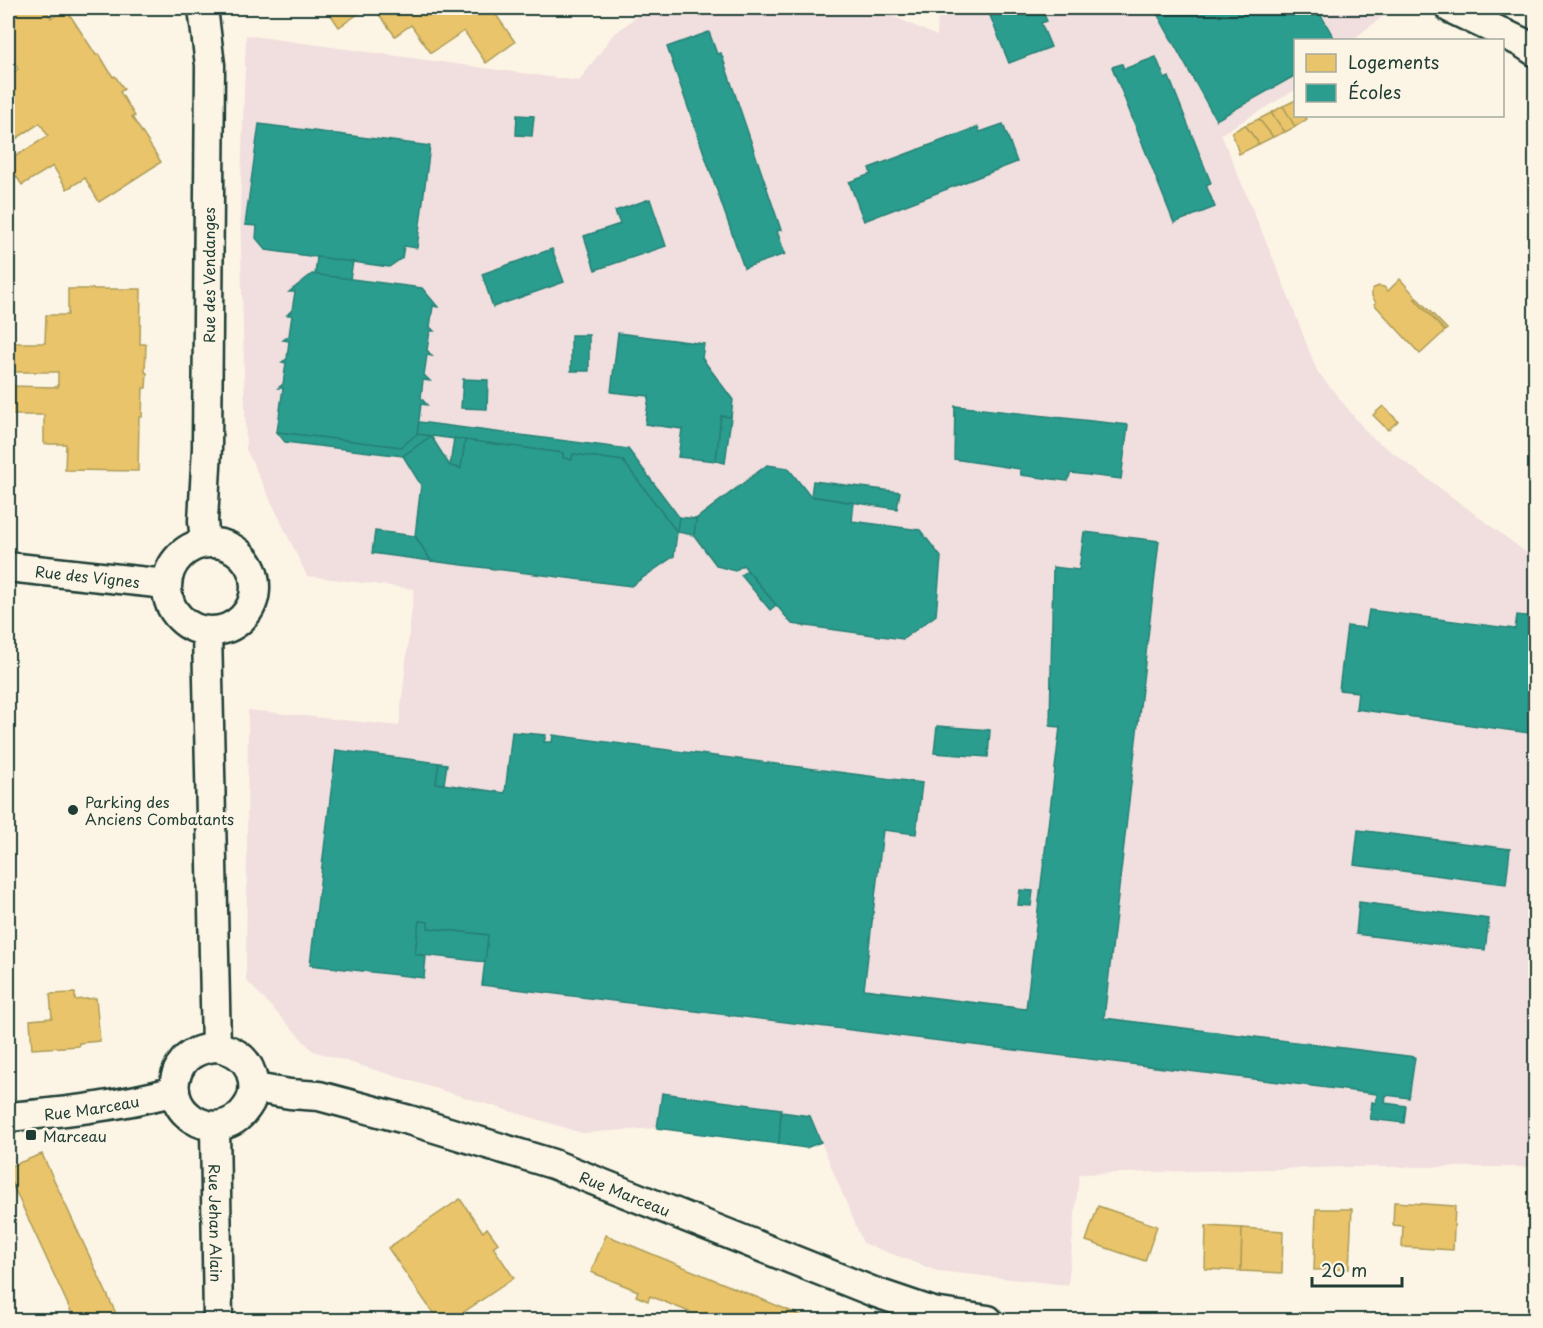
<svg xmlns="http://www.w3.org/2000/svg" width="1543" height="1328" font-family="'Playpen Sans',sans-serif">
	<style>
		.built { fill: #f1dede }
		.homes { fill: #e9c46a; stroke: #ac9c5a; stroke-width: 1.5 }
		.schools { fill: #2a9d8f; stroke: #278074; stroke-width: 1.5 }
		.lines { fill: none; stroke-linecap: round; stroke-linejoin: round }
		.minor-casing { stroke: #1f3d34; stroke-width: 33 }
		.minor { stroke: #fcf5e5; stroke-width: 28 }
		.poi-dot { fill: #1f3d34; stroke: #fcf5e5; stroke-width: 2 }
		.labels { text-anchor: middle; dominant-baseline: central; stroke-width: 6; stroke-linejoin: round; paint-order: stroke }
		.street-label { font-size: 15px; fill: #1f3d34; stroke: #fcf5e5 }
		.poi-label { font-size: 15px; fill: #1f3d34; stroke: #fcf5e5; text-anchor: start }
	</style>
	<rect width="100%" height="100%" fill="#fcf5e5"/>
	<filter id="ink" filterUnits="userSpaceOnUse"><feTurbulence type="fractalNoise" baseFrequency=".0167" numOctaves="2"/><feDisplacementMap in="SourceGraphic" scale="12" xChannelSelector="R" yChannelSelector="G"/><feConvolveMatrix kernelMatrix="1 2 1 2 8 2 1 2 1" color-interpolation-filters="sRGB"/></filter>
	<g filter="url(#ink)">
		<polygon class="built" points="647,8 875,8 937,36 938,8 1394,8 1352,40 1296,40 1295,90 1221,134 1282,280 1317,371 1369,435 1535,559 1535,1167 1349,1167 1079,1174 1068,1285 937,1271 863,1243 821,1142 806,1148 657,1128 582,1133 313,1051 246,980 248,710 399,726 414,589 307,576 246,449 240,211 246,35 579,81 612,36"/>
		<g class="homes">
			<polygon points="8,8 44,8 51,18 66,9 96,55 99,54 113,77 115,76 124,89 120,92 135,116 132,117 161,162 99,202 85,178 67,189 53,166 22,185 8,164 8,161 48,136 40,123 8,144 8,110 15,105 8,93 8,76 18,69 8,53 8,46 11,44 8,37"/>
			<polygon points="326,8 367,8 339,27"/>
			<polygon points="374,8 417,8 420,12 426,8 434,8 436,9 438,8 495,8 492,9 515,42 486,63 464,31 431,53 411,25 395,36"/>
			<polygon points="1296,100 1296,116 1305,116 1307,119 1295,127 1283,106"/>
			<polygon points="1283,106 1295,127 1285,132 1271,113"/>
			<polygon points="1271,113 1285,132 1273,137 1259,119"/>
			<polygon points="1259,119 1273,137 1259,144 1245,125"/>
			<polygon points="1245,125 1259,144 1239,154 1232,132"/>
			<polygon points="1400,279 1417,298 1415,299 1445,331 1420,354 1374,304 1376,303 1372,296 1372,290 1374,288 1379,286 1384,287 1388,291"/>
			<polygon points="68,289 141,289 140,344 146,344 145,372 147,373 146,388 143,388 142,417 139,417 138,471 65,470 66,444 44,444 44,415 8,415 8,386 58,387 58,372 8,372 8,343 45,343 46,315 68,315"/>
			<polygon points="1417,298 1447,329 1445,331 1415,299"/>
			<polygon points="1383,406 1398,421 1388,430 1373,415"/>
			<polygon points="75,993 75,1000 96,998 100,1041 79,1043 79,1046 32,1049 30,1020 52,1018 50,994"/>
			<polygon points="42,1154 119,1320 75,1320 8,1175 8,1167"/>
			<polygon points="460,1199 483,1232 487,1228 498,1243 493,1247 514,1278 452,1320 438,1320 388,1248"/>
			<polygon points="1394,1202 1455,1206 1453,1250 1402,1247 1403,1226 1393,1225"/>
			<polygon points="1098,1206 1157,1226 1145,1261 1086,1241"/>
			<polygon points="1316,1209 1352,1209 1349,1269 1314,1270"/>
			<polygon points="1206,1226 1242,1228 1241,1271 1205,1269"/>
			<polygon points="1242,1228 1283,1231 1282,1273 1241,1271"/>
			<polygon points="606,1235 812,1320 709,1320 650,1296 648,1301 636,1296 638,1291 591,1272"/>
		</g>
		<g class="schools">
			<polygon points="987,8 1041,8 1047,21 1041,23 1051,47 1009,63"/>
			<polygon points="1154,8 1317,8 1335,40 1296,40 1296,75 1216,120"/>
			<polygon points="709,32 717,54 721,53 781,230 777,231 785,254 744,268 667,47"/>
			<polygon points="1156,57 1165,79 1169,77 1211,183 1206,185 1215,207 1174,223 1112,67 1122,64 1124,69"/>
			<polygon points="517,115 534,116 532,136 516,135"/>
			<polygon points="259,124 430,146 417,248 404,246 402,258 389,267 266,250 256,238 257,226 245,225"/>
			<polygon points="1003,124 1017,162 864,221 849,182 871,174 869,168 978,127 980,132"/>
			<polygon points="650,199 666,246 595,270 584,236 620,224 615,211"/>
			<polygon points="552,249 564,282 493,307 482,274"/>
			<polygon points="317,257 353,262 350,279 315,275"/>
			<polygon points="312,274 422,288 438,307 433,306 430,327 434,331 430,331 427,350 432,356 427,355 424,375 430,381 423,380 421,398 427,405 421,404 417,435 401,447 277,432 283,388 278,388 283,384 286,363 282,362 287,359 289,341 283,340 289,336 292,315 287,315 292,310 295,292 289,292"/>
			<polygon points="618,333 704,344 702,358 733,400 731,417 721,416 716,461 678,457 682,429 645,424 649,396 611,392"/>
			<rect x="571" y="335" width="18" height="36"/>
			<polygon points="463,379 488,380 487,409 461,408"/>
			<polygon points="955,406 1128,425 1121,479 1071,473 1067,481 1021,475 1020,469 954,459"/>
			<polygon points="721,416 731,417 725,463 716,461"/>
			<polygon points="419,422 628,449 679,517 677,532 623,461 573,454 572,460 563,458 563,453 417,434"/>
			<polygon points="277,432 401,447 417,434 431,436 403,456 285,442"/>
			<polygon points="431,436 450,466 461,468 465,440 563,453 563,458 572,460 573,454 623,461 677,532 674,556 631,586 431,561 415,536 421,485 403,456"/>
			<polygon points="454,438 465,440 461,468 450,466"/>
			<polygon points="767,465 788,468 810,496 854,503 852,521 920,530 941,557 936,615 903,639 792,624 743,565 735,571 717,566 693,534 694,535 696,519"/>
			<polygon points="813,481 900,492 897,509 811,496"/>
			<polygon points="679,517 696,519 694,535 677,532"/>
			<polygon points="375,531 415,536 431,561 372,553"/>
			<polygon points="1084,532 1159,541 1104,1018 1415,1057 1409,1098 1386,1095 1385,1103 1406,1106 1404,1123 1370,1119 1372,1102 1376,1103 1377,1094 482,985 488,935 428,928 428,922 419,921 415,954 426,956 424,978 310,965 336,750 439,763 436,783 505,793 512,732 546,735 544,742 552,742 553,735 922,783 916,834 883,830 864,989 1026,1009 1060,727 1050,726 1053,567 1079,570"/>
			<polygon points="747,570 776,605 770,610 741,575"/>
			<polygon points="1369,610 1515,629 1517,615 1533,617 1531,631 1536,632 1536,734 1356,709 1358,692 1339,690 1347,626 1366,628"/>
			<polygon points="937,726 990,730 988,757 934,753"/>
			<polygon points="439,763 447,764 444,784 436,783"/>
			<polygon points="1358,830 1510,849 1506,884 1354,865"/>
			<polygon points="1020,890 1033,891 1031,906 1018,905"/>
			<polygon points="1359,902 1489,919 1485,950 1356,934"/>
			<polygon points="419,921 428,922 428,928 488,935 485,962 415,954"/>
			<polygon points="662,1093 781,1109 779,1144 657,1128"/>
			<polygon points="781,1112 810,1116 821,1142 806,1148 779,1144"/>
		</g>
		<g class="lines">
			<defs>
				<g id="minor">
					<polyline points="203,8 210,65 207,448 203,521 205,542"/>
					<polyline points="1450,8 1521,42 1536,52"/>
					<circle cx="211" cy="587" r="44"/>
					<path id="s1" d="M8,567L166,584"/>
					<polyline points="207,632 216,1047"/>
					<path d="M216,1047C232,1049 246,1057 251,1073C255,1085 255,1096 247,1107C218,1151 154,1109 181,1065C189,1052 202,1049 216,1047Z"/>
					<path id="s2" d="M255,1088L290,1094L319,1096L409,1120L553,1164L874,1292L933,1312L988,1320"/>
					<path id="s3" d="M8,1117C64,1112 120,1106 175,1091"/>
					<path id="s4" d="M215,1127L218,1320"/>
				</g>
			</defs>
			<use href="#minor" class="minor-casing"/>
			<use href="#minor" class="minor"/>
		</g>
	</g>
	<g class="poi-dot">
		<circle cx="73" cy="810" r="6"/>
		<rect x="25" y="1129" width="12" height="12" rx="3"/>
	</g>
	<g class="labels">
		<g class="street-label">
			<text transform="translate(208 275) rotate(-90)">Rue des Vendanges</text>
			<text stroke="none"><textPath href="#s1" startOffset="80">Rue des Vignes</textPath></text>
			<text stroke="none"><textPath href="#s3" startOffset="84">Rue Marceau</textPath></text>
			<text stroke="none"><textPath href="#s2" startOffset="386">Rue Marceau</textPath></text>
			<text stroke="none"><textPath href="#s4" startOffset="96">Rue Jehan Alain</textPath></text>
		</g>
		<g class="poi-label">
			<text x="85" y="801">Parking des<tspan x="85" dy="17">Anciens Combatants</tspan></text>
			<text x="43" y="1135">Marceau</text>
		</g>
	</g>
	<rect width="1543" height="1328" fill="none" stroke="#fcf5e5" stroke-width="30"/>
	<rect x="15" y="15" width="1513" height="1298" fill="none" stroke="#1f3d34" stroke-width="2" filter="url(#ink)"/>
	<rect x="1294" y="39" width="210" height="78" fill="#fcf5e5" stroke="#a4ab9e" stroke-width="1.5"/>
	<rect x="1306" y="54" width="30" height="18" fill="#e9c46a" stroke="#a4ab9e" stroke-width="1.5"/>
	<text x="1348" y="69" font-size="18" fill="#1f3d34">Logements</text>
	<rect x="1306" y="84" width="30" height="18" fill="#2a9d8f" stroke="#a4ab9e" stroke-width="1.5"/>
	<text x="1348" y="99" font-size="18" fill="#1f3d34">Écoles</text>
	<path d="M1312 1277v9h90v-9" fill="none" stroke="#1f3d34" stroke-width="3"/>
	<text x="1321" y="1277" font-size="18" fill="#1f3d34" stroke="#fcf5e5" stroke-width="4.5" paint-order="stroke">20 m</text>
</svg>
